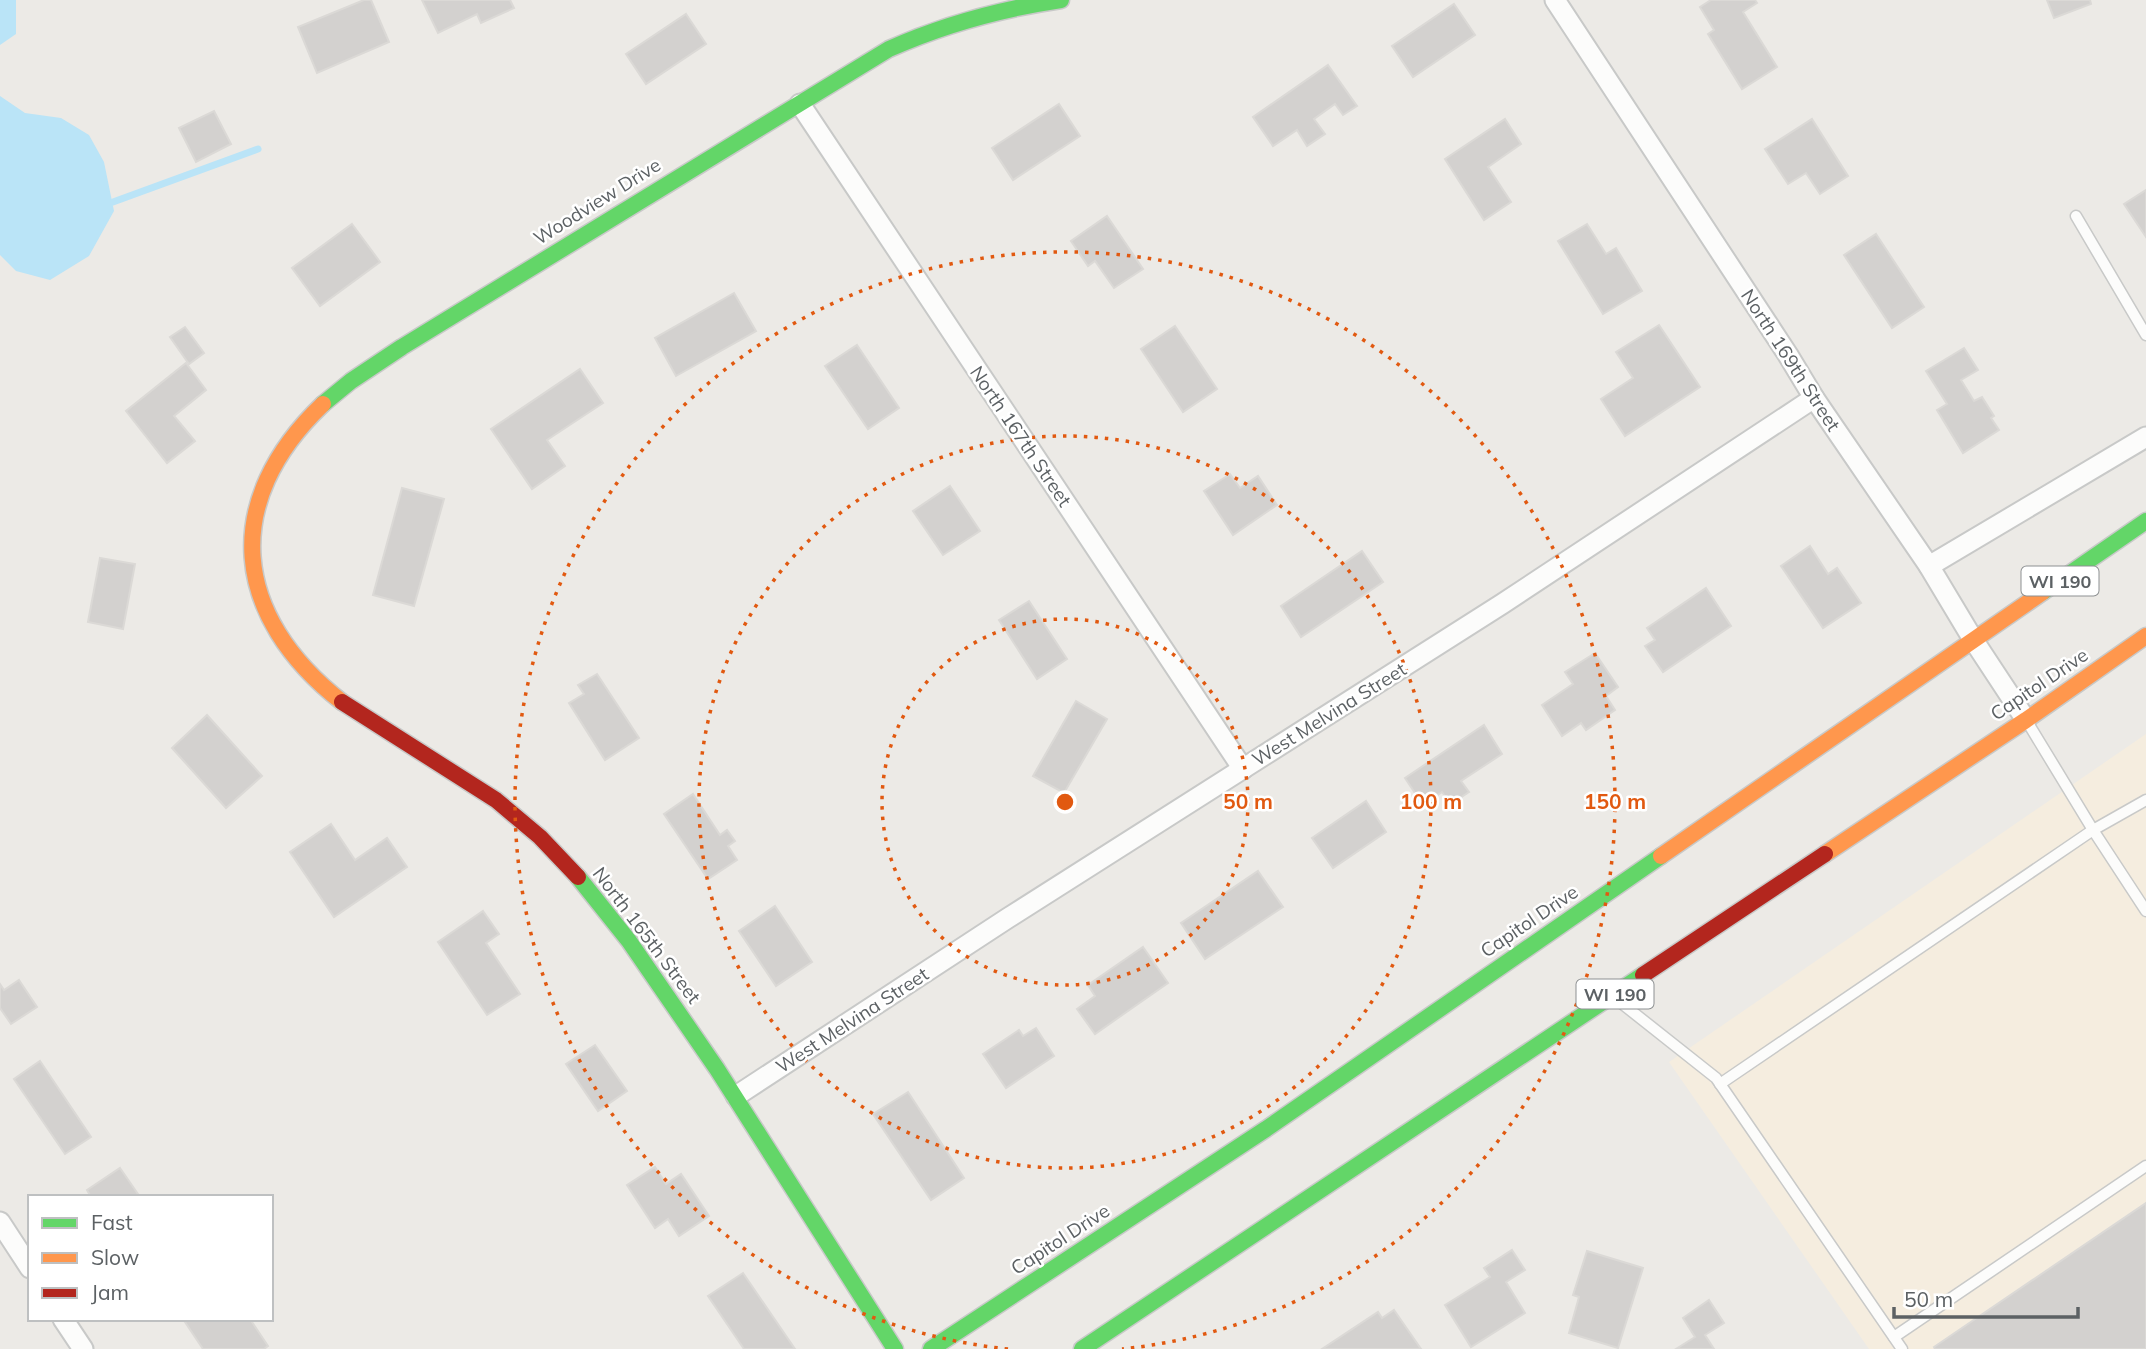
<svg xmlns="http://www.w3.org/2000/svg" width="2146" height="1349" font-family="Mulish,sans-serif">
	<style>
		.commercial { fill: #f5eddf }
		.water { fill: #bae4f7 }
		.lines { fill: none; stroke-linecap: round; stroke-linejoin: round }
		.stream { stroke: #bae4f7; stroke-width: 7 }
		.building { fill: #d3d1cf; stroke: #dbd9d6; stroke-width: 2 }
		.lane-casing { stroke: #c8c9c8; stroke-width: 13 }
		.street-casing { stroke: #c8c9c8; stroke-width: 23 }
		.fast-casing { stroke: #c8c9c8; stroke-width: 19 }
		.slow-casing { stroke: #c8c9c8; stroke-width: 19 }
		.jam-casing { stroke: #c8c9c8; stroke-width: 19 }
		.lane { stroke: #fcfcfb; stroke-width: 10 }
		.street { stroke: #fcfcfb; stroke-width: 19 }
		.fast { stroke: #63d668; stroke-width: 16 }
		.slow { stroke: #ff974d; stroke-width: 16 }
		.jam { stroke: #b3261e; stroke-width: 16 }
		.ring { fill: none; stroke: #e15910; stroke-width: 3.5; stroke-dasharray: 3.5 7 }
		.labels { text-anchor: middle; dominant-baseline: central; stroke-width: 5; stroke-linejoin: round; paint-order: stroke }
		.shield { fill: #fff; stroke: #8d9092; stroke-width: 2 }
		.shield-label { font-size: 18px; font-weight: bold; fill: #5c6164 }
		.street-label { font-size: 19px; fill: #5c6164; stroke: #fff }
		.centre { fill: #e15910; stroke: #fff; stroke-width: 3.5 }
		.ring-label { font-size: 21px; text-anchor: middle; font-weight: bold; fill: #e15910; stroke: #fff; stroke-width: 5; stroke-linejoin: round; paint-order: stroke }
	</style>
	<rect width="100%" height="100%" fill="#eceae6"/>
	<polygon class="commercial" points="2146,734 2146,1349 1869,1349 1669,1062"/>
	<g class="water">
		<polygon points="0,0 16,0 16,34 0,45"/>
		<polygon points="0,96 25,113 61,118 89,135 104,162 114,211 89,256 50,280 16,271 0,255"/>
	</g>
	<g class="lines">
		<polyline class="stream" points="113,202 258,149"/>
	</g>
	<g class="building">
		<polygon points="364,0 371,0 389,42 317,73 298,27"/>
		<polygon points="422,0 510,0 514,8 481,23 477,14 438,33"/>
		<polygon points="1711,0 1755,0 1757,3 1743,12 1777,67 1742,89 1708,34 1714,30 1700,7"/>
		<polygon points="2047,0 2090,0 2091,4 2054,18"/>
		<polygon points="1454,4 1475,35 1413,77 1392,46"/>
		<polygon points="686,14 706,44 646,84 626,54"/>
		<polygon points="1328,65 1357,106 1343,115 1335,104 1314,119 1325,134 1307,146 1297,130 1273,146 1253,117"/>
		<polygon points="1059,104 1080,136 1013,180 992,148"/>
		<polygon points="214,111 231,144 196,162 179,128"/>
		<polygon points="1505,119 1521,144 1488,167 1511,202 1484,220 1445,159"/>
		<polygon points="1812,119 1848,176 1820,194 1806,173 1788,184 1765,149"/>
		<polygon points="2146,190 2146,237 2124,204"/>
		<polygon points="1107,216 1143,269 1114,288 1095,261 1088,266 1071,241"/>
		<polygon points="352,224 380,262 320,306 292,268"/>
		<polygon points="1587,224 1606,254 1616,248 1642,291 1603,314 1558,241"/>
		<polygon points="1876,234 1924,307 1892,328 1844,255"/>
		<polygon points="734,293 756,331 676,376 655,338"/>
		<polygon points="1659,325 1700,387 1625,436 1601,399 1633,378 1616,352"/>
		<polygon points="1175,326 1217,389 1183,412 1141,349"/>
		<polygon points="185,327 204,353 189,364 170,337"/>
		<polygon points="857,345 899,408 868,429 825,366"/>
		<polygon points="1964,348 1978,370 1961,380 1974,401 1982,397 1994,416 1991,418 1999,430 1963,453 1937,410 1947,404 1926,371"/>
		<polygon points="186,363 206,390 174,416 195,441 167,463 126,411"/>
		<polygon points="580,369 603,403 547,440 565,466 532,489 491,429"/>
		<polygon points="1230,474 1240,488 1258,476 1277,505 1233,535 1204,491"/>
		<polygon points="950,486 980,531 943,555 913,511"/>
		<polygon points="402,488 444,499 414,606 373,595"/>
		<polygon points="1810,546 1828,574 1837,568 1861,603 1823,628 1781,566"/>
		<polygon points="1362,551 1383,582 1301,637 1281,606"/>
		<polygon points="100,558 135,564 123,629 88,622"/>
		<polygon points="1706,588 1731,626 1663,672 1645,646 1655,640 1647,628"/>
		<polygon points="1029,601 1067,659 1037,679 999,620"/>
		<polygon points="1595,653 1618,687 1606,696 1615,710 1586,730 1581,723 1562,736 1542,705 1573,684 1565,672"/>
		<polygon points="597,674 639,738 605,760 569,703 584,694 578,685"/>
		<polygon points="1076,701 1107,719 1064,793 1033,776"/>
		<polygon points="207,715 262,776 226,808 172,748"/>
		<polygon points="1484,725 1502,754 1461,781 1469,792 1451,804 1442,792 1423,805 1405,778"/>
		<polygon points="693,794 720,835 727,830 735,841 728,846 737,860 708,879 664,814"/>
		<polygon points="1366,801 1386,832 1333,868 1312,838"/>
		<polygon points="331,824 355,860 387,838 407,867 334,917 290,852"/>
		<polygon points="1258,871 1283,907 1205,959 1181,923"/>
		<polygon points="775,906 812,962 776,986 739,931"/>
		<polygon points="483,911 499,934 486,943 520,994 487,1015 438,942"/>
		<polygon points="1143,947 1168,983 1095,1034 1077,1009 1095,996 1088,985"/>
		<polygon points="19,980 37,1007 11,1024 0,1008 0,984 4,990"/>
		<polygon points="1036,1028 1054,1056 1006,1088 983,1054 1019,1030 1023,1036"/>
		<polygon points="595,1045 627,1091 598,1111 566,1064"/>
		<polygon points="40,1061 91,1137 65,1154 14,1079"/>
		<polygon points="908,1092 964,1178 931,1200 873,1114"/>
		<polygon points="655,1167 666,1184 681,1174 709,1216 679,1236 668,1219 655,1228 627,1185"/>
		<polygon points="120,1168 140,1197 91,1197 87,1190"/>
		<polygon points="2146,1203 2146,1349 1935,1349 1934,1347"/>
		<polygon points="1512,1250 1525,1270 1506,1282 1525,1313 1471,1347 1445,1305 1490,1277 1484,1268"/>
		<polygon points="1587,1251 1643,1268 1618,1348 1569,1333 1579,1297 1573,1295"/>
		<polygon points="743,1273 795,1349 744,1349 708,1296"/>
		<polygon points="1709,1300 1724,1323 1705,1335 1714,1349 1676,1349 1695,1337 1683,1318"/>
		<polygon points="1394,1310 1421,1349 1322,1349 1378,1312 1382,1318"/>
		<polygon points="183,1319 250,1319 268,1346 264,1349 203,1349"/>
	</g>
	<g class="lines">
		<defs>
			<g id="lane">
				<polyline points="2076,216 2146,335"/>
				<polyline points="2028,723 2093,830 2146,911"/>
				<polyline points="1615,998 1716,1078 1902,1349"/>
				<polyline points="1720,1084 2093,830 2146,800"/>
				<polyline points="1894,1337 2146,1166"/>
			</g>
			<g id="street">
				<polyline points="1555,0 1788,355 1814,398 1929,566 1974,641 2026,720"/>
				<polyline points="800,104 1243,769"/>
				<polyline points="1929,566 2146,437"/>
				<polyline points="736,1096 1008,918 1502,604 1814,398"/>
				<polyline points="0,1222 30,1268"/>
				<polyline points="63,1319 83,1349"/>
			</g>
			<g id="fast">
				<path d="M323,404L351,381L402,347L889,49C945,24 1001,9 1061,0"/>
				<polyline points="2043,592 2146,521"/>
				<polyline points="578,877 629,941 717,1069 895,1349"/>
				<polyline points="931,1349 1266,1129 1661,856"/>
				<polyline points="1082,1349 1643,975"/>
			</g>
			<g id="slow">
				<path d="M323,404C220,502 232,616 342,702"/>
				<polyline points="1825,854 2026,720 2146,636"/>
				<polyline points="1661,856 2043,592"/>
			</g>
			<g id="jam">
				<polyline points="342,702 496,800 540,837 578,877"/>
				<polyline points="1643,975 1825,854"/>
			</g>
		</defs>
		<use href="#lane" class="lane-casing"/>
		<use href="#street" class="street-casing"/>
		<use href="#fast" class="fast-casing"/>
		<use href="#slow" class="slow-casing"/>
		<use href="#jam" class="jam-casing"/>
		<use href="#lane" class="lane"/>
		<use href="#street" class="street"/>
		<use href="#fast" class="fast"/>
		<use href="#slow" class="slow"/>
		<use href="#jam" class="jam"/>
	</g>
	<g class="ring">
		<circle cx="1065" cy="802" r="183"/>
		<circle cx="1065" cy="802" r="366"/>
		<path d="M1008 1349A550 550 0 1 1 1122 1349"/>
	</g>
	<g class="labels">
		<g class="shield">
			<rect x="2021.5" y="566.5" width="77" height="29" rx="5"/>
			<rect x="1576.5" y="979.5" width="77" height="29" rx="5"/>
		</g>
		<g class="shield-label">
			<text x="2060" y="581">WI 190</text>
			<text x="1615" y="994">WI 190</text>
		</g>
		<g class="street-label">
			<text transform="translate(597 201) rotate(-32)">Woodview Drive</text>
			<text transform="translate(1791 360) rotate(57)">North 169th Street</text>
			<text transform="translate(1021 436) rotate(56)">North 167th Street</text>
			<text transform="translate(2039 684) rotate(-34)">Capitol Drive</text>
			<text transform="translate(1329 714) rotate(-32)">West Melvina Street</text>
			<text transform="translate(1529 921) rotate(-34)">Capitol Drive</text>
			<text transform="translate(647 935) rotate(53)">North 165th Street</text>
			<text transform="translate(852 1020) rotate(-33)">West Melvina Street</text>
			<text transform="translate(1060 1239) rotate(-33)">Capitol Drive</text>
		</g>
	</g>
	<circle cx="1065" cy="802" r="10" class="centre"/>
	<g class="ring-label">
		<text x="1248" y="809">50 m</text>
		<text x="1431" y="809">100 m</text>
		<text x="1615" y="809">150 m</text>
	</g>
	<rect x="28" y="1195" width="245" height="126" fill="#ffffff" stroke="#bec0c1" stroke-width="2"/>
	<rect x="42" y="1218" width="35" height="10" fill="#63d668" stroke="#bec0c1" stroke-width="2"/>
	<text x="91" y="1230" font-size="21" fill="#5c6164">Fast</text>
	<rect x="42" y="1253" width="35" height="10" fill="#ff974d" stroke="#bec0c1" stroke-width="2"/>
	<text x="91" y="1265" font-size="21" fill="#5c6164">Slow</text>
	<rect x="42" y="1288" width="35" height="10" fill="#b3261e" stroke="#bec0c1" stroke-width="2"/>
	<text x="91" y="1300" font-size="21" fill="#5c6164">Jam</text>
	<path d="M1894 1307v10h184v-10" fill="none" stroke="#5c6164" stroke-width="3.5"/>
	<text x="1904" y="1307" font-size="21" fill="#5c6164" stroke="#ffffff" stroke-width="5" paint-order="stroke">50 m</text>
</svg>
